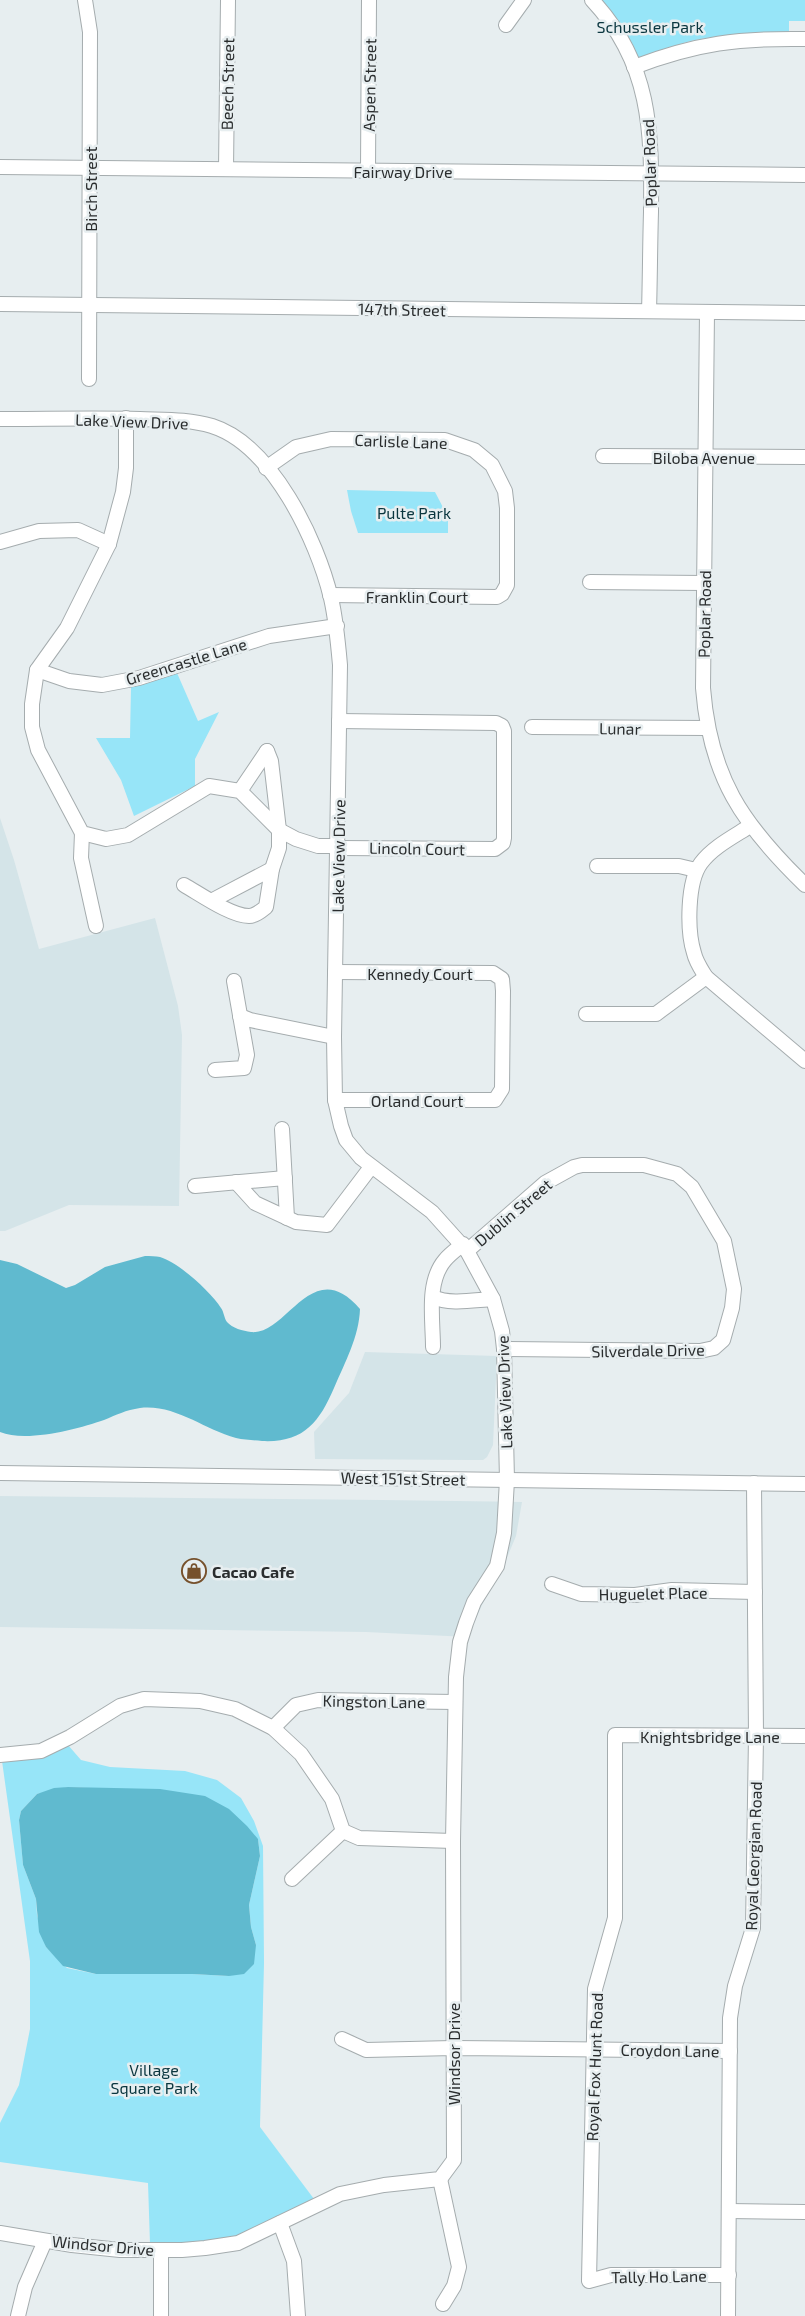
<svg xmlns="http://www.w3.org/2000/svg" width="805" height="2316" font-family="'Exo 2',sans-serif">
	<style>
		.built { fill: #d4e4e8 }
		.green { fill: #97e5f8; fill-rule: evenodd }
		.water { fill: #60bacf }
		.lines { fill: none; stroke-linecap: round; stroke-linejoin: round }
		.minor-casing { stroke: #a5acae; stroke-width: 16 }
		.minor { stroke: #fff; stroke-width: 14 }
		.labels { text-anchor: middle; dominant-baseline: central; stroke-width: 5; stroke-linejoin: round; paint-order: stroke }
		.park-label { font-size: 16px; fill: #0a363f; stroke: #e7eef0 }
		.street-label { font-size: 16px; fill: #2a2d2e; stroke: #e7eef0 }
		.poi-label { font-size: 16px; font-weight: bold; fill: #2a2d2e; stroke: #e7eef0; text-anchor: start }
	</style>
	<rect width="100%" height="100%" fill="#e7eef0"/>
	<g class="built">
		<polygon points="0,818 14,860 39,949 155,918 178,1006 182,1035 179,1206 69,1205 5,1231 0,1231"/>
		<polygon points="365,1352 497,1356 493,1445 487,1457 483,1460 469,1460 315,1459 314,1432 349,1393"/>
		<polygon points="0,1496 382,1500 522,1502 516,1536 504,1565 482,1605 468,1637 366,1632 0,1627"/>
	</g>
	<g class="green">
		<path d="M600,0H805V21H789V32C755,33 721,34 687,42C671,46 655,55 639,58L636,56Z"/>
		<polygon points="347,490 435,492 448,517 448,533 358,533 351,511"/>
		<polygon points="177,673 198,721 219,712 195,759 195,786 134,816 121,780 96,738 130,738 131,687"/>
		<path d="M68,1745L81,1760L110,1767L185,1771L217,1780L241,1798L254,1821L263,1846L264,1963L260,2127L314,2199L238,2236L199,2243L150,2244L148,2183L0,2162V2123L19,2085L30,2029V1961L2,1761ZM68,1787L110,1789L258,1839L260,1856L249,1905L251,1927L256,1945L229,1976L192,1974H96L67,1968L46,1947L37,1915L36,1899L23,1865L19,1820L21,1811L37,1794Z"/>
	</g>
	<g class="water">
		<path d="M145,1256C150,1256 156,1256 160,1257C178,1262 211,1292 221,1308C224,1312 224,1318 227,1322C232,1328 243,1331 251,1332C287,1336 312,1253 360,1309C359,1337 345,1362 334,1388C319,1423 303,1443 262,1441C254,1440 244,1440 236,1438C203,1429 175,1404 140,1408C126,1410 116,1415 104,1420C78,1429 26,1443 0,1432V1260L17,1264L66,1288L75,1285L105,1267Z"/>
		<polygon points="68,1787 160,1789 205,1796 229,1809 247,1826 258,1839 260,1856 249,1905 251,1927 256,1945 254,1964 244,1974 229,1976 192,1974 96,1974 63,1966 46,1947 39,1932 36,1899 23,1865 19,1820 21,1811 37,1794 54,1788"/>
	</g>
	<g class="lines">
		<defs>
			<g id="minor">
				<polyline points="85,0 90,32 89,379"/>
				<path d="M592,0C651,63 652,131 651,212C650,245 650,278 649,311"/>
				<polyline points="506,25 524,0"/>
				<path d="M634,67C697,43 739,38 805,39"/>
				<polyline points="0,167 805,175"/>
				<polyline points="226,169 228,0"/>
				<polyline points="368,171 369,0"/>
				<polyline points="0,304 805,313"/>
				<path d="M707,312L703,688C710,777 742,824 805,885"/>
				<polyline points="126,418 126,468 123,492 109,544 67,628 37,670 32,704 32,727 38,750 82,833 106,839 128,835 209,786 240,791 279,830 296,839 318,846 338,846"/>
				<path d="M0,419C47,419 94,418 140,419C164,420 188,419 212,426C272,445 317,540 331,598C336,620 338,642 340,665L334,1037L335,1100L341,1126L346,1140L361,1158L432,1212L467,1251L493,1299L502,1331L504,1349L507,1480L504,1533L497,1566L474,1602L466,1623L460,1642L456,1677L453,1841L454,2160L440,2179L384,2185L340,2194L238,2243L205,2248L182,2250H120L72,2245L0,2233"/>
				<polyline points="603,456 805,457"/>
				<polyline points="266,468 296,447 331,439 445,440 474,450 492,465 505,491 507,508 507,585 502,594 497,597 330,595"/>
				<polyline points="0,542 39,531 78,530 109,544"/>
				<polyline points="590,582 704,583"/>
				<polyline points="37,670 69,681 102,685 139,678 269,636 337,626"/>
				<polyline points="532,727 707,728"/>
				<polyline points="240,791 267,751"/>
				<path d="M750,826C733,837 713,847 701,863C687,882 687,931 694,953C696,962 701,969 706,977L805,1061"/>
				<polyline points="82,833 81,858 96,926"/>
				<polyline points="338,848 495,849 503,843 504,838 504,731 502,726 496,723 339,721"/>
				<polyline points="597,866 679,866 696,870"/>
				<path d="M184,885C200,894 231,916 249,916C255,916 261,911 266,907L272,869L279,848V830L271,761L267,751"/>
				<polyline points="213,900 272,869"/>
				<polyline points="586,1014 656,1014 706,977"/>
				<polyline points="240,1016 250,1020 334,1037"/>
				<polyline points="215,1070 244,1068 247,1055 234,981"/>
				<polyline points="335,1100 495,1100 502,1089 503,991 502,979 493,973 335,972"/>
				<polyline points="282,1129 287,1218"/>
				<polyline points="236,1182 255,1203 296,1222 327,1225 371,1167"/>
				<polyline points="195,1186 285,1178"/>
				<polyline points="467,1251 545,1183 574,1167 582,1165 644,1165 677,1174 692,1187 724,1241 734,1289 732,1308 723,1340 714,1348 700,1351 504,1349"/>
				<path d="M433,1297C450,1305 474,1300 493,1299"/>
				<path d="M433,1347C433,1320 426,1282 445,1260C450,1254 457,1249 463,1244"/>
				<polyline points="0,1473 805,1484"/>
				<polyline points="552,1584 581,1594 635,1595 672,1590 755,1592"/>
				<polyline points="273,1728 296,1705 318,1700 455,1702"/>
				<polyline points="0,1755 41,1751 70,1737 120,1706 144,1699 200,1701 235,1709 273,1728 301,1754 332,1799 343,1831 359,1838 453,1841"/>
				<polyline points="292,1879 343,1831"/>
				<polyline points="342,2039 366,2050 453,2048 730,2051"/>
				<polyline points="440,2179 459,2267 454,2286 443,2304"/>
				<polyline points="729,2211 805,2212"/>
				<polyline points="280,2223 294,2261 298,2316"/>
				<polyline points="729,2275 611,2275 589,2281 595,1989 615,1918 615,1735 805,1736"/>
				<polyline points="18,2316 25,2287 45,2241"/>
				<polyline points="161,2316 161,2250"/>
				<polyline points="728,2316 730,2018 735,1986 753,1928 756,1736 754,1483"/>
			</g>
		</defs>
		<use href="#minor" class="minor-casing"/>
		<use href="#minor" class="minor"/>
	</g>
	<defs>
		<symbol id="shop-ring" viewBox="-11 -11 22 22"><circle r="9.5" fill="#e7eef0" stroke="#76512c" stroke-width="1.5"/><path d="M-5-2.5h2.3a2.7 3.5 0 0 1 5.4 0H5L5.5 6h-11ZM-1.5-2.5h3a1.5 2.3 0 0 0-3 0Z" fill="#76512c"/></symbol>
	</defs>
	<g fill-rule="evenodd">
		<use href="#shop-ring" x="180" y="1557" width="28" height="28"/>
	</g>
	<g class="labels">
		<g class="park-label">
			<text x="650" y="26">Schussler Park</text>
			<text x="414" y="512">Pulte Park</text>
			<text x="154" y="2069">Village<tspan x="154" dy="18">Square Park</tspan></text>
		</g>
		<g class="street-label">
			<text transform="translate(227 84) rotate(-89)">Beech Street</text>
			<text transform="translate(369 85) rotate(-89)">Aspen Street</text>
			<text transform="translate(649 163) rotate(-92)">Poplar Road</text>
			<text x="403" y="171">Fairway Drive</text>
			<text transform="translate(90 189) rotate(-90)">Birch Street</text>
			<text transform="translate(402 309) rotate(1)">147th Street</text>
			<text transform="translate(132 421) rotate(2)">Lake View Drive</text>
			<text transform="translate(401 441) rotate(2)">Carlisle Lane</text>
			<text x="704" y="457">Biloba Avenue</text>
			<text x="417" y="596">Franklin Court</text>
			<text transform="translate(704 614) rotate(-89)">Poplar Road</text>
			<text transform="translate(186 661) rotate(-17)">Greencastle Lane</text>
			<text transform="translate(620 728) rotate(1)">Lunar</text>
			<text transform="translate(417 848) rotate(1)">Lincoln Court</text>
			<text transform="translate(338 856) rotate(-89)">Lake View Drive</text>
			<text x="420" y="973">Kennedy Court</text>
			<text x="417" y="1100">Orland Court</text>
			<text transform="translate(513 1212) rotate(-40)">Dublin Street</text>
			<text transform="translate(648 1350) rotate(-1)">Silverdale Drive</text>
			<text transform="translate(504 1392) rotate(-92)">Lake View Drive</text>
			<text transform="translate(403 1478) rotate(1)">West 151st Street</text>
			<text transform="translate(653 1593) rotate(-1)">Huguelet Place</text>
			<text transform="translate(374 1701) rotate(1)">Kingston Lane</text>
			<text x="710" y="1736">Knightsbridge Lane</text>
			<text transform="translate(753 1856) rotate(-88)">Royal Georgian Road</text>
			<text transform="translate(670 2050) rotate(1)">Croydon Lane</text>
			<text transform="translate(453 2054) rotate(-90)">Windsor Drive</text>
			<text transform="translate(594 2067) rotate(-88)">Royal Fox Hunt Road</text>
			<text transform="translate(103 2245) rotate(5)">Windsor Drive</text>
			<text transform="translate(659 2276) rotate(-1)">Tally Ho Lane</text>
		</g>
		<g class="poi-label">
			<text x="212" y="1571">Cacao Cafe</text>
		</g>
	</g>
</svg>
